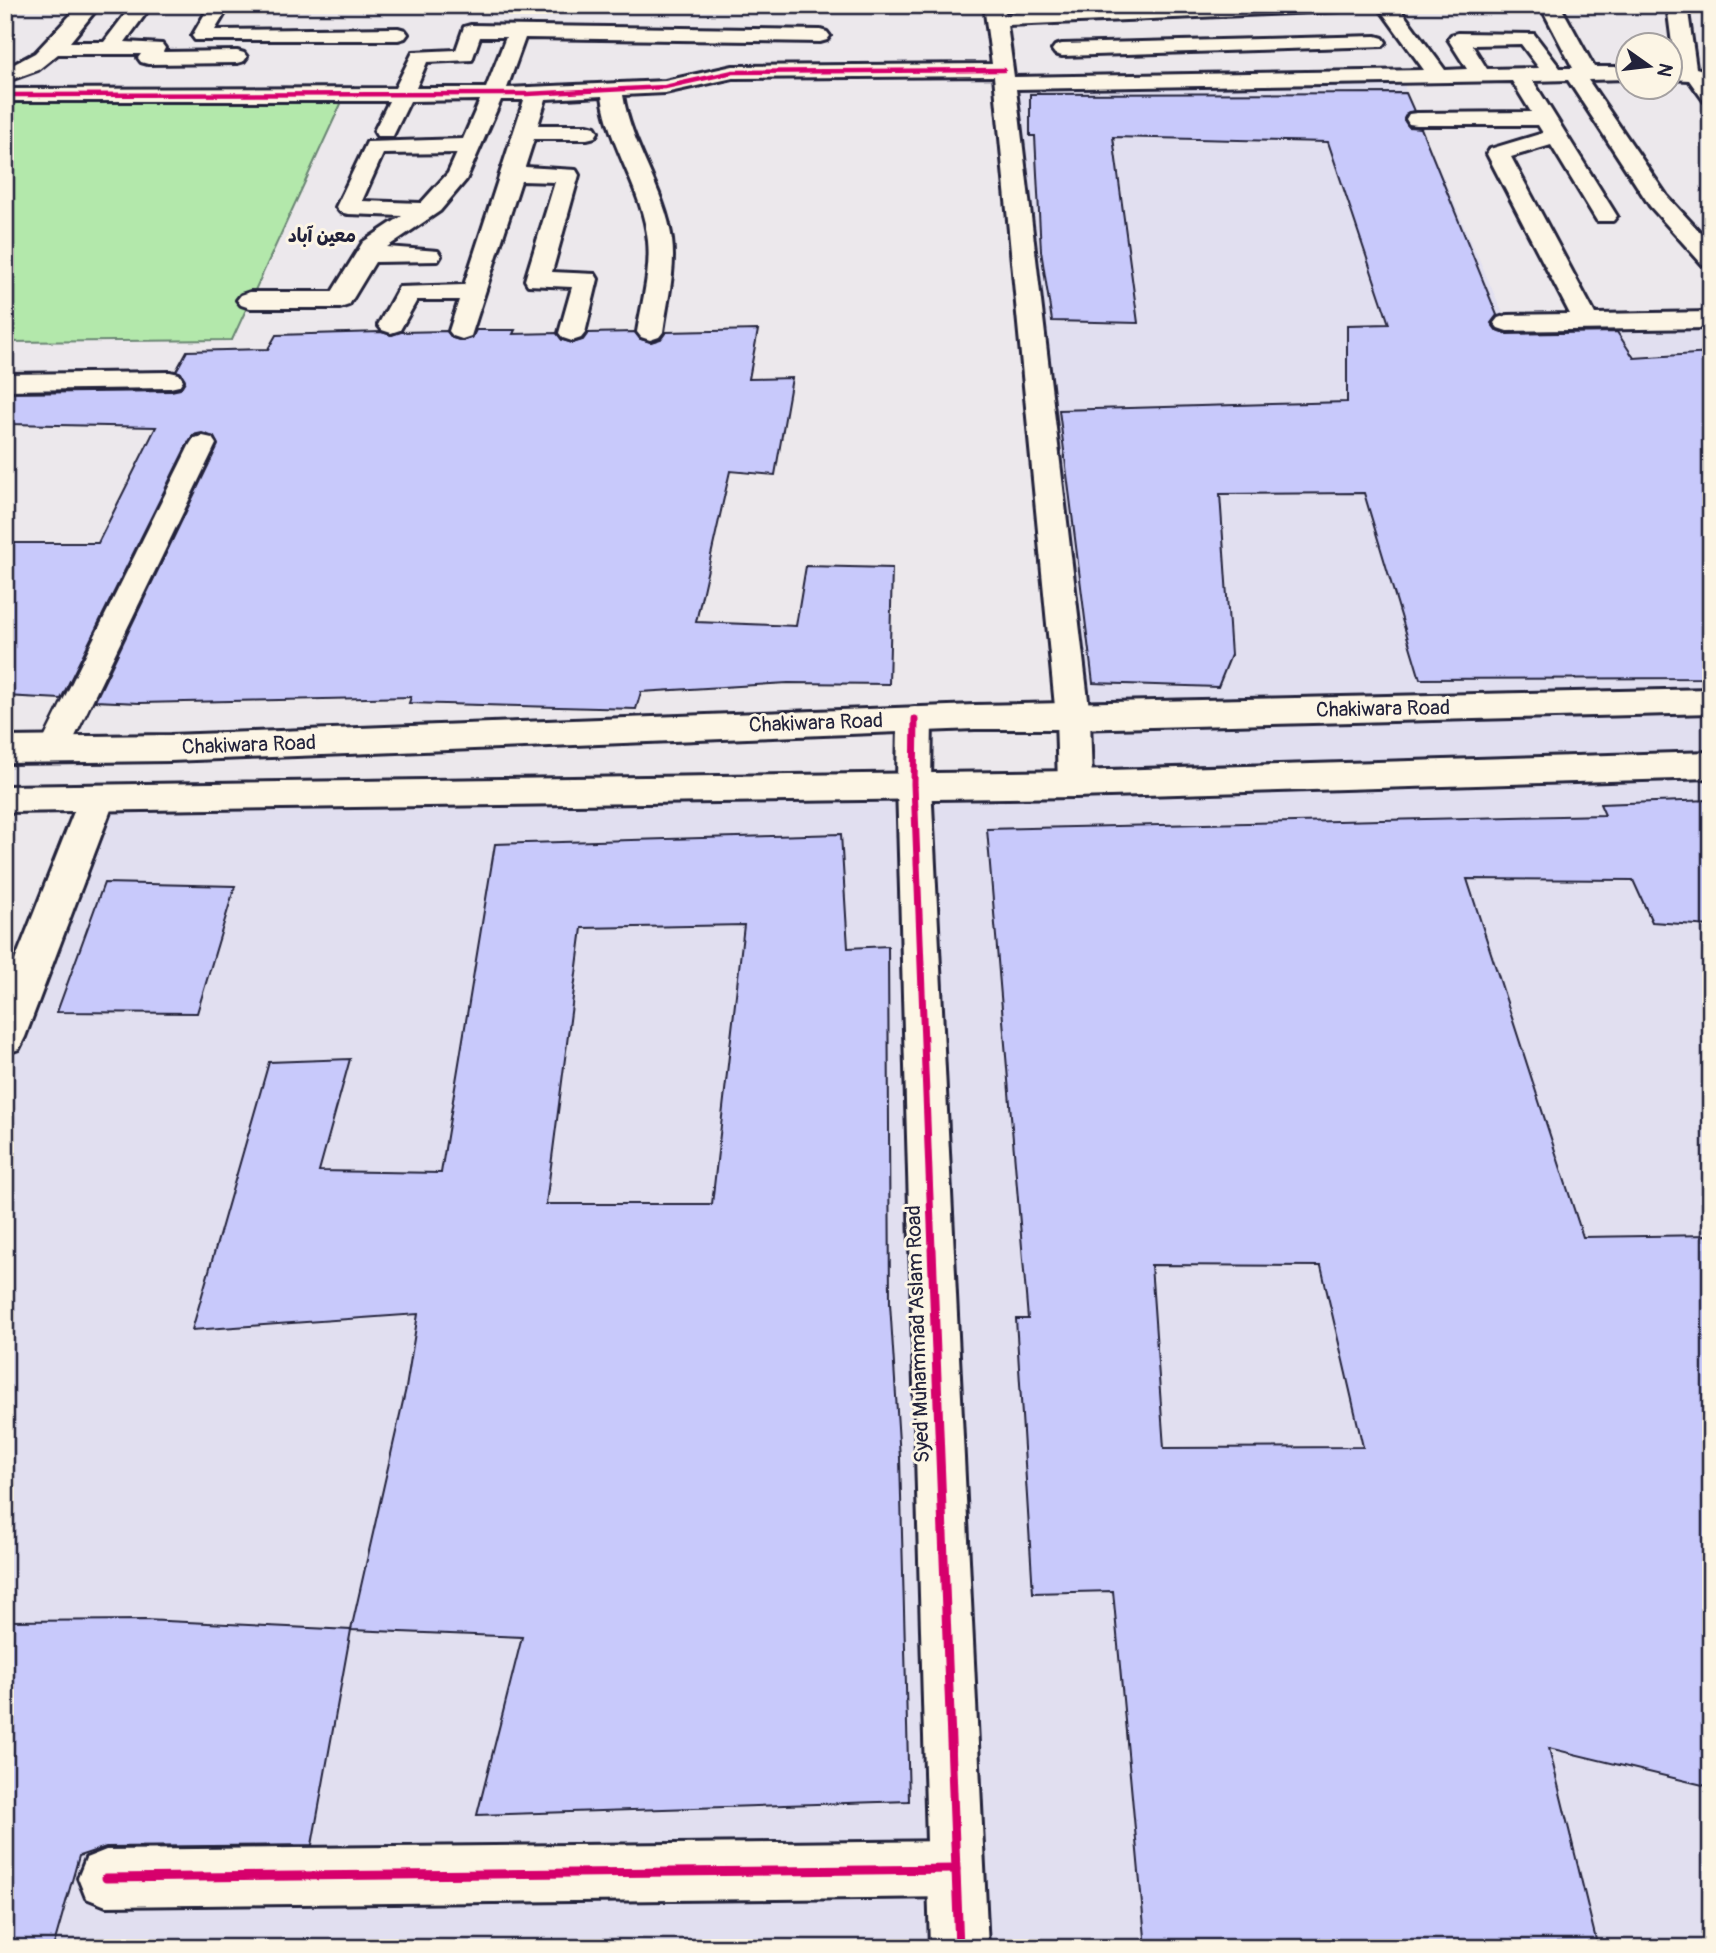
<svg xmlns="http://www.w3.org/2000/svg" width="1716" height="1953" font-family="Pangolin,'Playpen Sans Arabic',sans-serif">
	<style>
		.built { fill: #e1dff0 }
		.green { fill: #b3e8ab; stroke: #6a8573; stroke-width: 2 }
		.building { fill: #c8c9fb; stroke: #22223b; stroke-width: 2; fill-rule: evenodd }
		.lines { fill: none; stroke-linecap: round; stroke-linejoin: round }
		.service-casing { stroke: #22223b; stroke-width: 5 }
		.minor-casing { stroke: #22223b; stroke-width: 6 }
		.tertiary-casing { stroke: #22223b; stroke-width: 6 }
		.primary-casing { stroke: #22223b; stroke-width: 6 }
		.service { fill: #fcf5e5; fill-rule: evenodd }
		.minor { fill: #fcf5e5; fill-rule: evenodd }
		.tertiary { fill: #fcf5e5; fill-rule: evenodd }
		.primary { fill: #fcf5e5; fill-rule: evenodd }
		.cycleway-far2-casing { stroke: #fcf5e5; stroke-width: 7 }
		.cycleway-far1-casing { stroke: #fcf5e5; stroke-width: 11 }
		.cycleway-casing { stroke: #fcf5e5; stroke-width: 13 }
		.cycleway-far2 { stroke: #d6006c; stroke-width: 4.5 }
		.cycleway-far1 { stroke: #d6006c; stroke-width: 7 }
		.cycleway { stroke: #d6006c; stroke-width: 9 }
		.labels { text-anchor: middle; dominant-baseline: central; stroke-width: 6; stroke-linejoin: round; paint-order: stroke }
		.far-neighbourhood-label { font-size: 19px; font-weight: bold; fill: #22223b; stroke: #fcf5e5 }
		.street-label { font-size: 21px; fill: #22223b; stroke: #fcf5e5 }
	</style>
	<rect width="100%" height="100%" fill="#ece8ec"/>
	<filter id="ink" filterUnits="userSpaceOnUse"><feTurbulence type="fractalNoise" baseFrequency=".0143" numOctaves="2"/><feDisplacementMap in="SourceGraphic" scale="14" xChannelSelector="R" yChannelSelector="G"/><feConvolveMatrix kernelMatrix="1 2 1 2 8 2 1 2 1" color-interpolation-filters="sRGB"/></filter>
	<g filter="url(#ink)">
		<polygon class="built" points="1403,76 1406,93 1507,323 1711,321 1711,1948 5,1948 5,1060 111,794 1066,774 1005,83"/>
		<polygon class="green" points="346,93 232,340 5,342 5,97"/>
		<g class="building">
			<polygon points="1406,93 1414,111 1407,113 1404,120 1409,127 1421,128 1497,315 1491,323 1496,330 1507,334 1617,332 1634,358 1711,353 1711,678 1420,679 1364,493 1220,494 1231,655 1218,687 1093,683 1059,410 1347,402 1347,325 1389,324 1328,142 1113,137 1138,323 1052,321 1041,251 1035,136 1030,136 1030,94"/>
			<polygon points="476,330 515,330 513,334 557,333 562,340 573,343 583,340 588,333 635,332 640,339 651,342 661,339 666,332 758,330 749,379 792,378 775,475 730,471 696,622 796,626 806,566 892,568 889,684 788,683 641,692 636,709 409,703 411,697 140,703 95,701 218,445 214,437 202,433 193,435 188,443 61,699 5,696 5,543 98,543 156,427 9,424 9,393 171,391 180,389 185,381 181,373 176,371 187,351 268,349 276,335 381,332 392,335 401,332 447,331 452,338 463,341 472,338"/>
			<path d="M1711,800V926L1652,922L1633,880L1467,879L1583,1237L1711,1235V1787L1549,1748L1598,1948H1146L1113,1591L1033,1593L1016,1319H1028L987,829L1605,815L1600,804ZM1151,1265L1321,1266L1363,1447L1164,1448Z"/>
			<path d="M841,834L848,948L888,946L890,1303L900,1458L909,1801L477,1815L522,1637L351,1630L406,1388L418,1314L192,1330L269,1062L350,1059L319,1171L441,1173L495,844ZM744,925L712,1204H546L582,928Z"/>
			<polygon points="104,883 235,886 197,1013 57,1012"/>
			<polygon points="145,1620 351,1630 312,1845 106,1847 79,1856 53,1948 5,1948 5,1621"/>
		</g>
		<g class="lines">
			<defs>
				<polygon id="service" points="203,436 212,438 216,444 69,749 65,757 54,761 43,757 39,749 190,444 194,438"/>
				<g id="minor">
					<polygon points="5,5 17,5 12,11 5,13"/>
					<polygon points="80,5 100,5 70,42 104,42 132,5 152,5 125,42 162,44 165,48 163,52 237,51 244,53 247,57 244,61 237,63 148,64 141,62 138,58 141,54 58,54 38,70 5,82 5,69 35,53"/>
					<polygon points="210,5 230,5 215,30 398,28 405,30 408,34 405,38 398,40 195,40 192,36"/>
					<path d="M984,5H1004L1005,14L1200,5H1350L1340,11L1007,25L1014,77L1424,70L1377,5H1397L1445,70L1467,69L1448,39L1451,35L1458,33L1534,34L1560,68H1573L1540,5H1560L1594,67H1628V79L1588,80L1667,196L1711,244V266L1702,264L1650,206L1568,80L1533,81L1617,216L1613,221H1597L1551,145L1511,157L1595,314L1711,312V328L1507,331L1498,328L1494,323L1498,318L1507,315L1570,314L1487,154L1490,149L1543,133L1538,125H1417L1409,124L1406,119L1409,114L1417,113L1531,112L1512,81L1016,89L1090,717L1092,784L1087,793L1075,797L1063,793L1058,784L1056,717L994,76L733,78L665,93L623,95C631,146 665,189 672,240C676,270 667,302 663,332L659,337L650,340L641,337L637,332C642,302 651,271 648,241C643,190 609,147 602,96L546,99L538,125H587L595,127L598,132L595,137L587,139H534L525,167L576,170L579,175L552,272L595,274L598,279L585,333L581,338L572,341L563,338L559,333L572,287L528,285L525,280L555,182L521,181L471,336L462,339L453,336L449,331L459,300H417L400,330L391,333L382,330L378,325L399,287L464,285L524,100H501L466,180L440,211L387,247L438,251L441,256L438,261L375,262L349,305L340,308H250L241,305L237,300L241,295L250,292H332L363,242L402,216L348,214L340,212L336,207L367,142L463,139L480,100L410,101L393,136H377L374,131L389,101H5V89L395,88L413,52L456,50L464,27L471,25L820,30L827,32L830,36L827,40L820,42L525,38L507,88L665,81L733,66L992,64ZM480,37H506L486,88H416L427,62L472,60ZM1521,44L1539,68L1487,69L1472,45ZM457,153L448,173L421,203L362,201L383,154Z"/>
					<polygon points="1667,5 1687,5 1696,68 1703,70 1711,81 1711,103 1704,101 1689,80 1670,79 1670,67 1675,67"/>
					<polygon points="1376,36 1383,38 1386,42 1383,46 1062,56 1055,54 1052,50 1055,46 1062,44"/>
					<polygon points="170,372 179,374 183,380 179,386 170,388 5,390 5,374"/>
					<polygon points="97,786 109,789 115,799 25,1037 19,1049 5,1054 5,986 79,799 85,789"/>
					<polygon points="956,1841 976,1849 984,1869 976,1889 956,1897 106,1906 86,1898 78,1878 86,1858 106,1850"/>
				</g>
				<polygon id="tertiary" points="915,707 927,710 932,719 931,784 988,1948 930,1948 897,784 898,719 903,710"/>
				<g id="primary">
					<polygon points="1711,689 1711,713 1073,729 975,729 170,761 5,763 5,737 170,735 975,705"/>
					<polygon points="1711,752 1711,778 1075,797 5,812 5,786 1075,771"/>
				</g>
			</defs>
			<use href="#service" class="service-casing"/>
			<use href="#minor" class="minor-casing"/>
			<use href="#tertiary" class="tertiary-casing"/>
			<use href="#primary" class="primary-casing"/>
			<use href="#service" class="service"/>
			<use href="#minor" class="minor"/>
			<use href="#tertiary" class="tertiary"/>
			<use href="#primary" class="primary"/>
			<defs>
				<polyline id="cycleway-far2" points="5,95 527,94 665,87 733,72 1004,70"/>
				<polyline id="cycleway-far1" points="915,719 914,784 932,1250"/>
				<g id="cycleway">
					<polyline points="932,1249 959,1948"/>
					<polyline points="106,1878 956,1869"/>
				</g>
			</defs>
			<use href="#cycleway-far2" class="cycleway-far2-casing"/>
			<use href="#cycleway-far1" class="cycleway-far1-casing"/>
			<use href="#cycleway" class="cycleway-casing"/>
			<use href="#cycleway-far2" class="cycleway-far2"/>
			<use href="#cycleway-far1" class="cycleway-far1"/>
			<use href="#cycleway" class="cycleway"/>
		</g>
	</g>
	<g class="labels">
		<g class="far-neighbourhood-label">
			<text x="322" y="236">معین آباد</text>
		</g>
		<g class="street-label">
			<text transform="translate(1383 709) rotate(-1)">Chakiwara Road</text>
			<text transform="translate(816 723) rotate(-2)">Chakiwara Road</text>
			<text transform="translate(249 745) rotate(-2)">Chakiwara Road</text>
			<text transform="translate(918 1334) rotate(-92)">Syed Muhammad Aslam Road</text>
		</g>
	</g>
	<rect width="1716" height="1953" fill="none" stroke="#fcf5e5" stroke-width="28"/>
	<rect x="14" y="14" width="1688" height="1925" fill="none" stroke="#22223b" stroke-width="2.5" filter="url(#ink)"/>
	<g transform="translate(1649 66) rotate(104)"><circle r="33" fill="#fcf5e5" stroke="#a5a1a1" stroke-width="2"/>
	<path d="M0-5L12 26L0 18L-12 26Z" fill="#22223b"/>
	<text y="-10" font-size="19" font-weight="bold" text-anchor="middle" fill="#22223b">N</text>
	</g>
</svg>
